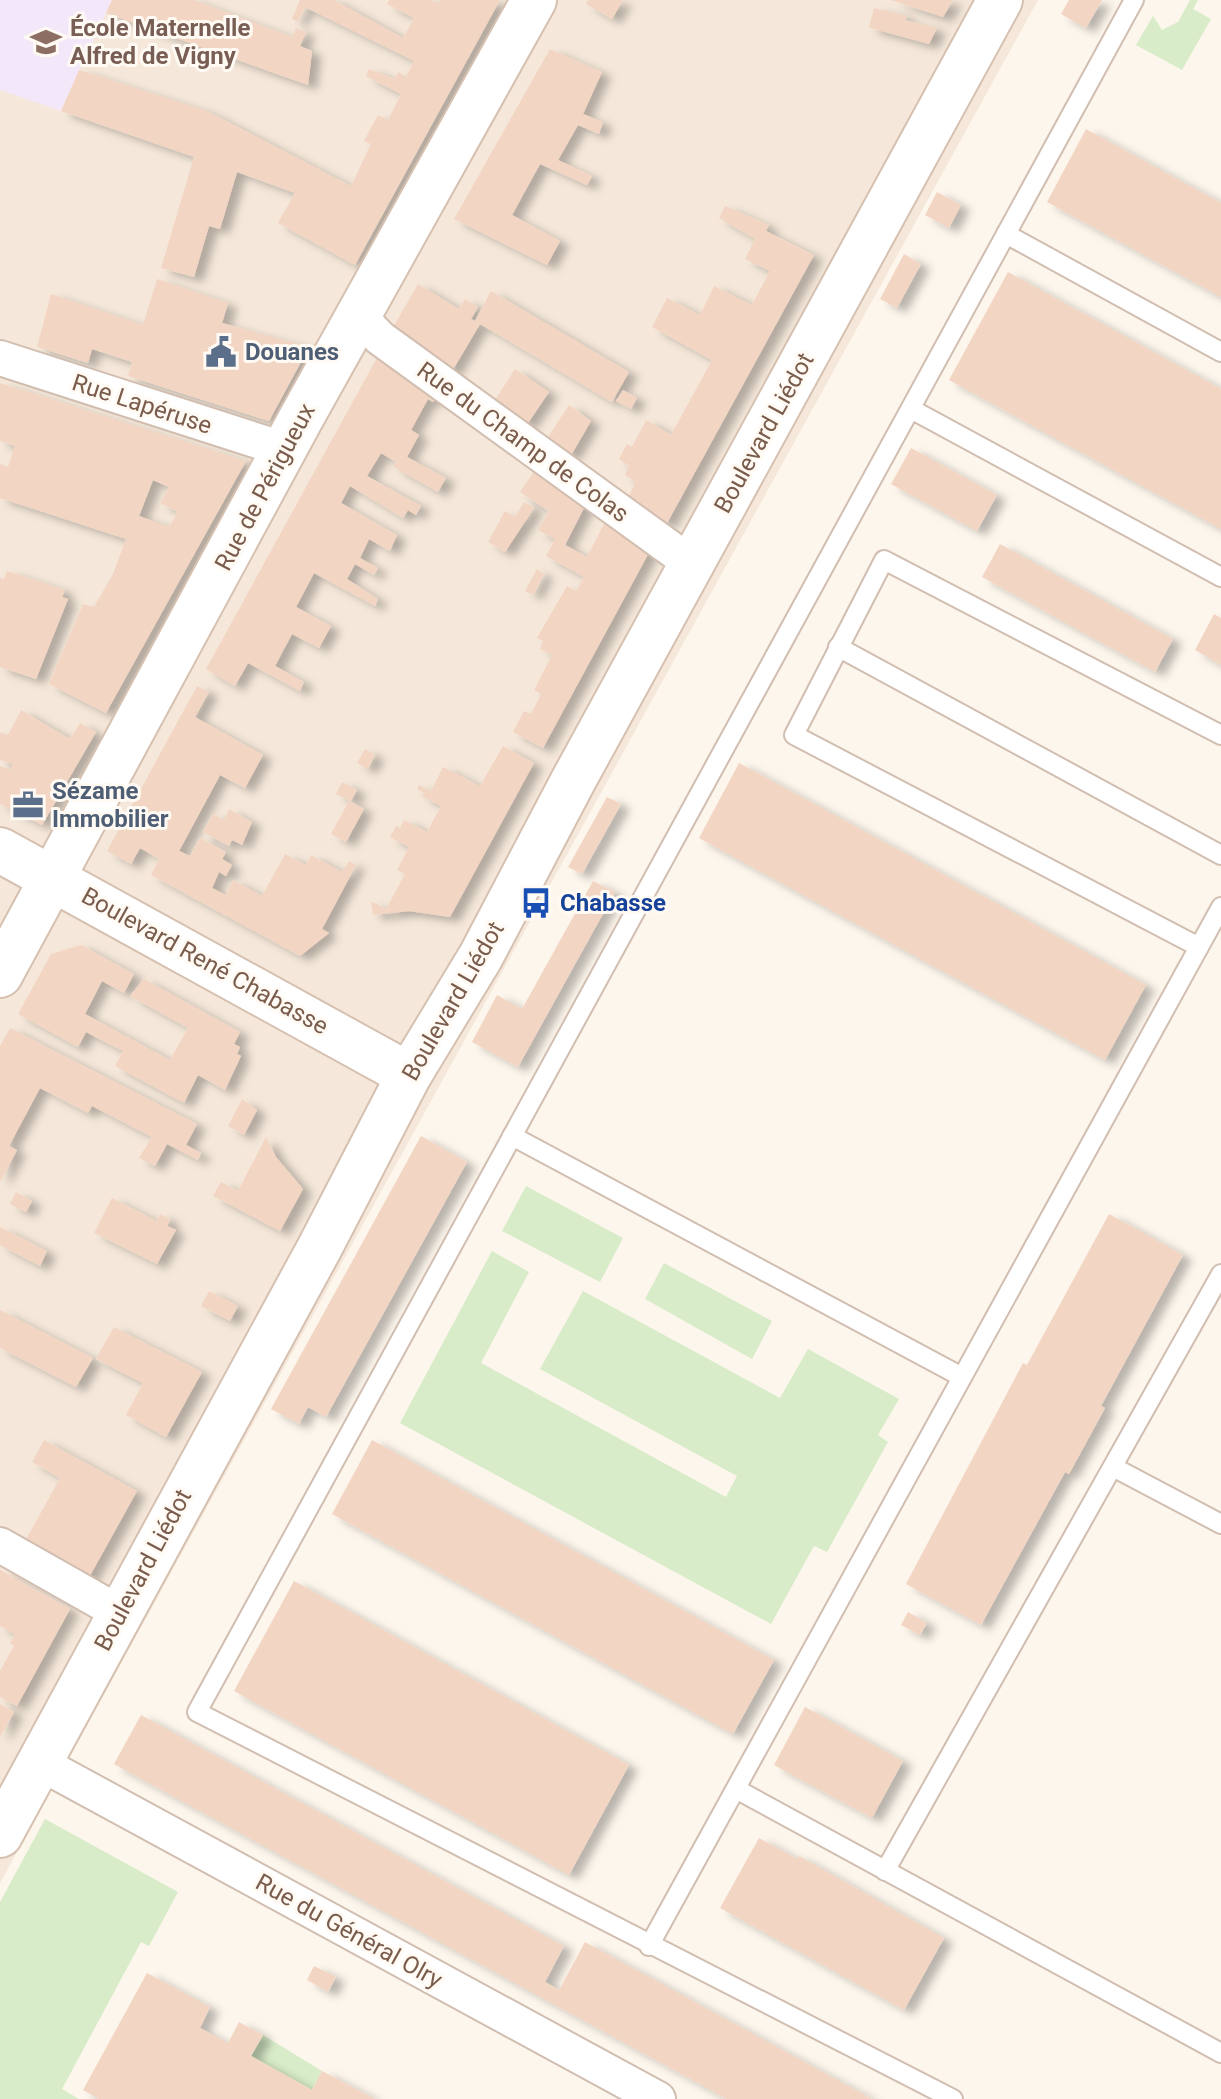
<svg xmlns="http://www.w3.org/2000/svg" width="1221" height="2099" font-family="Roboto,sans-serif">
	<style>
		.residential { fill: #f5e8da }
		.education { fill: #f3e8fa }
		.green { fill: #d8ecc9 }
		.building { fill: #f3d5c3; fill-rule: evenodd; filter: url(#shadow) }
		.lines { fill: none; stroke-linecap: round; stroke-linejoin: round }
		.service-casing { stroke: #d1beb0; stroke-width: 22 }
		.minor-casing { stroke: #d1beb0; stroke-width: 38 }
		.secondary-casing { stroke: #d6c0b0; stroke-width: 48 }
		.service { stroke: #fff; stroke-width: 18 }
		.minor { stroke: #fff; stroke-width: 34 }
		.secondary { stroke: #fff; stroke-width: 44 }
		.labels { text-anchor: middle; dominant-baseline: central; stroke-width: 6; stroke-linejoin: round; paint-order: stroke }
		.education-label { font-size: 24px; font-weight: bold; fill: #785e54; stroke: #fffaf3; text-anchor: start }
		.service-label { font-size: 24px; font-weight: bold; fill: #4e5e75; stroke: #fffaf3; text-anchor: start }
		.street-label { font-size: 24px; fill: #7a5c4d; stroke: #fffaf3 }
		.transit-label { font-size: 24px; font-weight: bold; fill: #164399; stroke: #fffaf3; text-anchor: start }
	</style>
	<defs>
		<filter id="shadow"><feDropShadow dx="9" dy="5" stdDeviation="4" flood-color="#0004"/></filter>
	</defs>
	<rect width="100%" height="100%" fill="#fdf6ec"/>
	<polygon class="residential" points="0,0 1038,0 0,1883"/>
	<polygon class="education" points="0,0 112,0 61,111 0,90"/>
	<g class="green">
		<polygon points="1190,0 1198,0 1193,9 1211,19 1182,70 1136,45 1153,16 1162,30 1178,22"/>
		<polygon points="526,1186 623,1238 600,1282 502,1231"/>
		<polygon points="492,1251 529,1272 481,1363 726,1497 737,1476 540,1369 583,1291 780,1398 808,1349 899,1399 878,1435 888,1442 827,1552 814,1546 771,1624 400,1423"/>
		<polygon points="664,1263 772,1321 752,1359 645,1299"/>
		<polygon points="45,1819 178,1892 149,1946 141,1942 62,2089 79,2099 0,2099 0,1902"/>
		<polygon points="263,2035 322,2071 312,2090 251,2056"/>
	</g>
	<g class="building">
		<polygon points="112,0 194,0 292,37 296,28 306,32 300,46 312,51 308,85 106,13"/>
		<polygon points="300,0 334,0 403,38 414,18 387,4 389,0 430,0 439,4 441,0 500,0 355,265 278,223 295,193 237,172 220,229 209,226 194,277 161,268 194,157 61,111 79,70 207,111 351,186 371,144 364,141 368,133 378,115 388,120 401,94 366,76 369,69 394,79 399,72 406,77 414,61 305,7 298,22 292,19"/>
		<polygon points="588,0 623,0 612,19 586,4"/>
		<polygon points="891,0 953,0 943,17"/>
		<polygon points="1069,0 1102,0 1086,28 1061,14"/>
		<polygon points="874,8 907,16 905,20 937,28 929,44 874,29 869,27"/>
		<polygon points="550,49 602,72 583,114 603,122 599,134 578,125 558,160 592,176 587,185 540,164 512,215 560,241 547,265 454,219"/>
		<polygon points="1086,129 1221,203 1221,297 1047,202"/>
		<polygon points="937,192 961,205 949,228 925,215"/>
		<polygon points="725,206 769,225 766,231 814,255 666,525 628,497 636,482 625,475 629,466 619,459 627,444 632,447 646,420 671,435 712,360 652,327 667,298 700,315 714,286 752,305 770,271 745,259 755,239 719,218"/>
		<polygon points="904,254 921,264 897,308 880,299"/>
		<polygon points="1008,272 1221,389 1221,529 949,380"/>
		<polygon points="157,279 228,303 222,323 309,347 269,421 128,376 132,362 92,349 88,363 37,347 51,294 143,325"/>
		<polygon points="418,284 459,309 465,299 478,307 471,319 475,321 491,291 629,372 612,402 480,324 451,373 391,331"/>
		<polygon points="379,354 437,395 433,402 428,399 411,430 419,435 407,457 446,478 438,492 394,467 396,462 381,453 367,476 421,506 416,515 408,510 403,518 350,486 341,503 397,535 390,551 369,539 360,558 378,568 374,575 355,564 347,579 378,599 375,606 314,573 296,607 331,626 319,648 292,634 275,666 304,682 300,691 248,663 235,686 206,669"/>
		<polygon points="515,369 549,392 526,426 493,403"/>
		<path d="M0,383L246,461L106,713L49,684L83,604L94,607L113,574L126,539L0,498V464L8,467L15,446L0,441ZM153,480L169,487L160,503L178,512L169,527L139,516Z"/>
		<polygon points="623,390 637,398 631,409 616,401"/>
		<polygon points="569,405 591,421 570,457 546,440"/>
		<polygon points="911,448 997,495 977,531 891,484"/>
		<polygon points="535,470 587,502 565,545 587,557 608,516 652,547 543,748 513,732 524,711 531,714 541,694 534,690 552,655 540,649 543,641 537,638 567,586 576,591 584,577 546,556 555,539 538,530 549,511 520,492"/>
		<polygon points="524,502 534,508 505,552 488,542 505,511 515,517"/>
		<polygon points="1000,544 1173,639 1155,672 982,577"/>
		<polygon points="537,569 544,574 533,595 525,591"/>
		<polygon points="7,571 65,590 62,597 68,599 36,679 0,667 0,578 4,579"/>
		<polygon points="1214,614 1221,618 1221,665 1195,650"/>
		<polygon points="197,686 209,692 195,717 263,755 245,788 220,775 179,851 190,856 200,838 226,852 222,859 232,865 226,876 219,872 212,888 226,895 233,880 262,896 285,854 306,865 311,855 342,872 349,861 356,865 322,929 329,933 300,956 151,875 159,859 140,848 131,864 107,851"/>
		<polygon points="21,710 70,739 80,723 96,732 42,825 0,804 0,766 10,770 13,764 0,760 0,732 8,735"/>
		<polygon points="503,746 534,763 450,917 409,911 373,915 371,901 386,909 405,874 397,870 409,847 390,837 396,826 400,828 404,820 427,832 441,806 422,796 424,793 417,789 419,785 431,791 443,767 480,786"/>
		<polygon points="365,749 375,755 368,769 357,763"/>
		<polygon points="739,763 1146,985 1105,1060 699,838"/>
		<polygon points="342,782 357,790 351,801 336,794"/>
		<polygon points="607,797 621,804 582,874 568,867"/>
		<polygon points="349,801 364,809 346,842 331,834"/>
		<polygon points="229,809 252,822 242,845 232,840 229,846 203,832 213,814 224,820"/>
		<polygon points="593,881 615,892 518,1067 472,1042 497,995 522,1009"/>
		<polygon points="81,945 134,974 124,993 102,981 85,1014 170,1060 188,1028 130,996 144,979 240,1032 234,1044 240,1047 237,1054 241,1056 225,1090 198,1075 184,1103 115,1066 123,1051 111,1045 86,1032 78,1047 18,1014 51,954"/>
		<polygon points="10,1028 197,1124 186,1145 201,1153 198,1160 167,1144 155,1166 139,1158 152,1137 92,1106 88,1113 40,1088 9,1146 17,1150 0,1182 0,1046"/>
		<polygon points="242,1099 257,1110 244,1135 228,1126"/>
		<polygon points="421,1136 467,1162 326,1417 308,1407 299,1424 271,1409"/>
		<polygon points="266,1137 276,1157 303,1189 280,1231 213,1196 221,1182 238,1191"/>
		<polygon points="16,1192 32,1201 26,1212 10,1204"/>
		<polygon points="112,1198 157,1221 160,1214 170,1219 167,1226 176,1230 157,1264 94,1233"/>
		<polygon points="1109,1214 1183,1255 1101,1406 1105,1408 1069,1474 1065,1472 981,1625 906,1584 1023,1363 1027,1365"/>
		<polygon points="0,1227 47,1251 40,1266 0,1245"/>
		<polygon points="209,1291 238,1306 230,1321 201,1306"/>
		<polygon points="0,1310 93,1358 76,1387 0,1348"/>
		<polygon points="114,1327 202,1372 166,1437 126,1415 143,1383 96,1359"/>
		<polygon points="44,1440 137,1491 87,1581 23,1545 60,1478 32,1462"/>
		<polygon points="372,1440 774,1660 733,1734 332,1514"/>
		<polygon points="0,1570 70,1609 17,1706 0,1697 0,1671 14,1646 10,1643 15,1634 0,1626"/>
		<polygon points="294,1581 629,1765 569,1875 234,1691"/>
		<polygon points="908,1612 927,1623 920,1635 901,1625"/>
		<polygon points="0,1704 14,1712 0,1737"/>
		<polygon points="805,1707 903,1761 872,1818 774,1765"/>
		<polygon points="141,1715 564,1946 545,1982 559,1990 585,1942 872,2099 727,2099 114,1764"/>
		<polygon points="759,1838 797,1859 799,1856 944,1938 904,2010 720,1908"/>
		<polygon points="314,1966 336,1977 328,1992 307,1980"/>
		<polygon points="147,1973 210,2007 200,2028 228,2043 239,2022 263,2035 251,2056 312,2090 322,2071 375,2099 99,2099 83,2090"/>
	</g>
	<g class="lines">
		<defs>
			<g id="service">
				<polyline points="1134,0 1006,234 1221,352"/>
				<polyline points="911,409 1221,577"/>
				<polyline points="838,647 1221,855"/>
				<polyline points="1199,947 794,735 884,560 1221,735"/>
				<polyline points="512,1136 962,1377"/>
				<polyline points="1113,1467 1221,1524"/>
				<polyline points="736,1789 1221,2053"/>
				<polyline points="885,1871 1221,1274"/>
				<polyline points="649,1946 1221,907"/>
				<polyline points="953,2099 197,1712 1006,234"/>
			</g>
			<g id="minor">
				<polyline points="358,315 380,338 692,564"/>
				<polyline points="0,358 264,443 284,452"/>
				<polyline points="0,1545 120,1613"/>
				<polyline points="40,1763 658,2099"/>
			</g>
			<g id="secondary">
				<polyline points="0,850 409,1075"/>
				<polyline points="0,975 300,420 534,0"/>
				<polyline points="0,1835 320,1247 409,1075 481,956 573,781 1000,0"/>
			</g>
		</defs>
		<use href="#service" class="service-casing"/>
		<use href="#minor" class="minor-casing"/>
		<use href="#secondary" class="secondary-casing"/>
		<use href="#service" class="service"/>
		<use href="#minor" class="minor"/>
		<use href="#secondary" class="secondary"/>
	</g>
	<defs>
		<symbol id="school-bare" viewBox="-9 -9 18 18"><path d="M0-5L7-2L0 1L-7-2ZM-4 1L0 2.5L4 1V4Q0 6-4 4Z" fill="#8d6e63" stroke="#fffaf3" stroke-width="2.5" paint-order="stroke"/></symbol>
		<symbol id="civic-bare" viewBox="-9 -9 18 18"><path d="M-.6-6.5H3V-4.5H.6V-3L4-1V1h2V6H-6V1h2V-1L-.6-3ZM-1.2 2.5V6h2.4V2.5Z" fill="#5c6f8a" stroke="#fffaf3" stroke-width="2.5" paint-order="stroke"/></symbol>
		<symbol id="office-bare" viewBox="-9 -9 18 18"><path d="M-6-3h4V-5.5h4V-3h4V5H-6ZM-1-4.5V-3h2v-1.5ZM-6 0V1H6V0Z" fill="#5c6f8a" stroke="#fffaf3" stroke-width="2.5" paint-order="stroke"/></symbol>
		<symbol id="bus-bare" viewBox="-9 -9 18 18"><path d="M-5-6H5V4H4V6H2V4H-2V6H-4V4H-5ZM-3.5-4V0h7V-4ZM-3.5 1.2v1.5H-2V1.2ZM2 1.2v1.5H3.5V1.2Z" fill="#1a4fb4" stroke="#fffaf3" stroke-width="2.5" paint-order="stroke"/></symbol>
	</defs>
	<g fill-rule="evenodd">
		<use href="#school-bare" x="24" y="20" width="44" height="44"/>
		<use href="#civic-bare" x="199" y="330" width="44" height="44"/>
		<use href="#office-bare" x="6" y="783" width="44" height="44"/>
		<use href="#bus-bare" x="514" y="881" width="44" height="44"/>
	</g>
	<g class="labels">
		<g class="education-label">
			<text x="70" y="28">École Maternelle<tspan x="70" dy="28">Alfred de Vigny</tspan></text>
		</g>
		<g class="service-label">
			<text x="245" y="352">Douanes</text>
			<text x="52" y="791">Sézame<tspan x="52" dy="28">Immobilier</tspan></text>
		</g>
		<g class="street-label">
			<text transform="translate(142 404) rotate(18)">Rue Lapéruse</text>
			<text transform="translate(764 433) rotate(-61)">Boulevard Liédot</text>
			<text transform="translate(523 442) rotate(36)">Rue du Champ de Colas</text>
			<text transform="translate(265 487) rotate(-62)">Rue de Périgueux</text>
			<text transform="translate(205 961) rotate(29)">Boulevard René Chabasse</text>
			<text transform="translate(453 1001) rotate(-60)">Boulevard Liédot</text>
			<text transform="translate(143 1570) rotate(-62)">Boulevard Liédot</text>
			<text transform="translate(349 1931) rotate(29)">Rue du Général Olry</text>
		</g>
		<g class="transit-label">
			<text x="560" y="903">Chabasse</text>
		</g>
	</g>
</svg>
